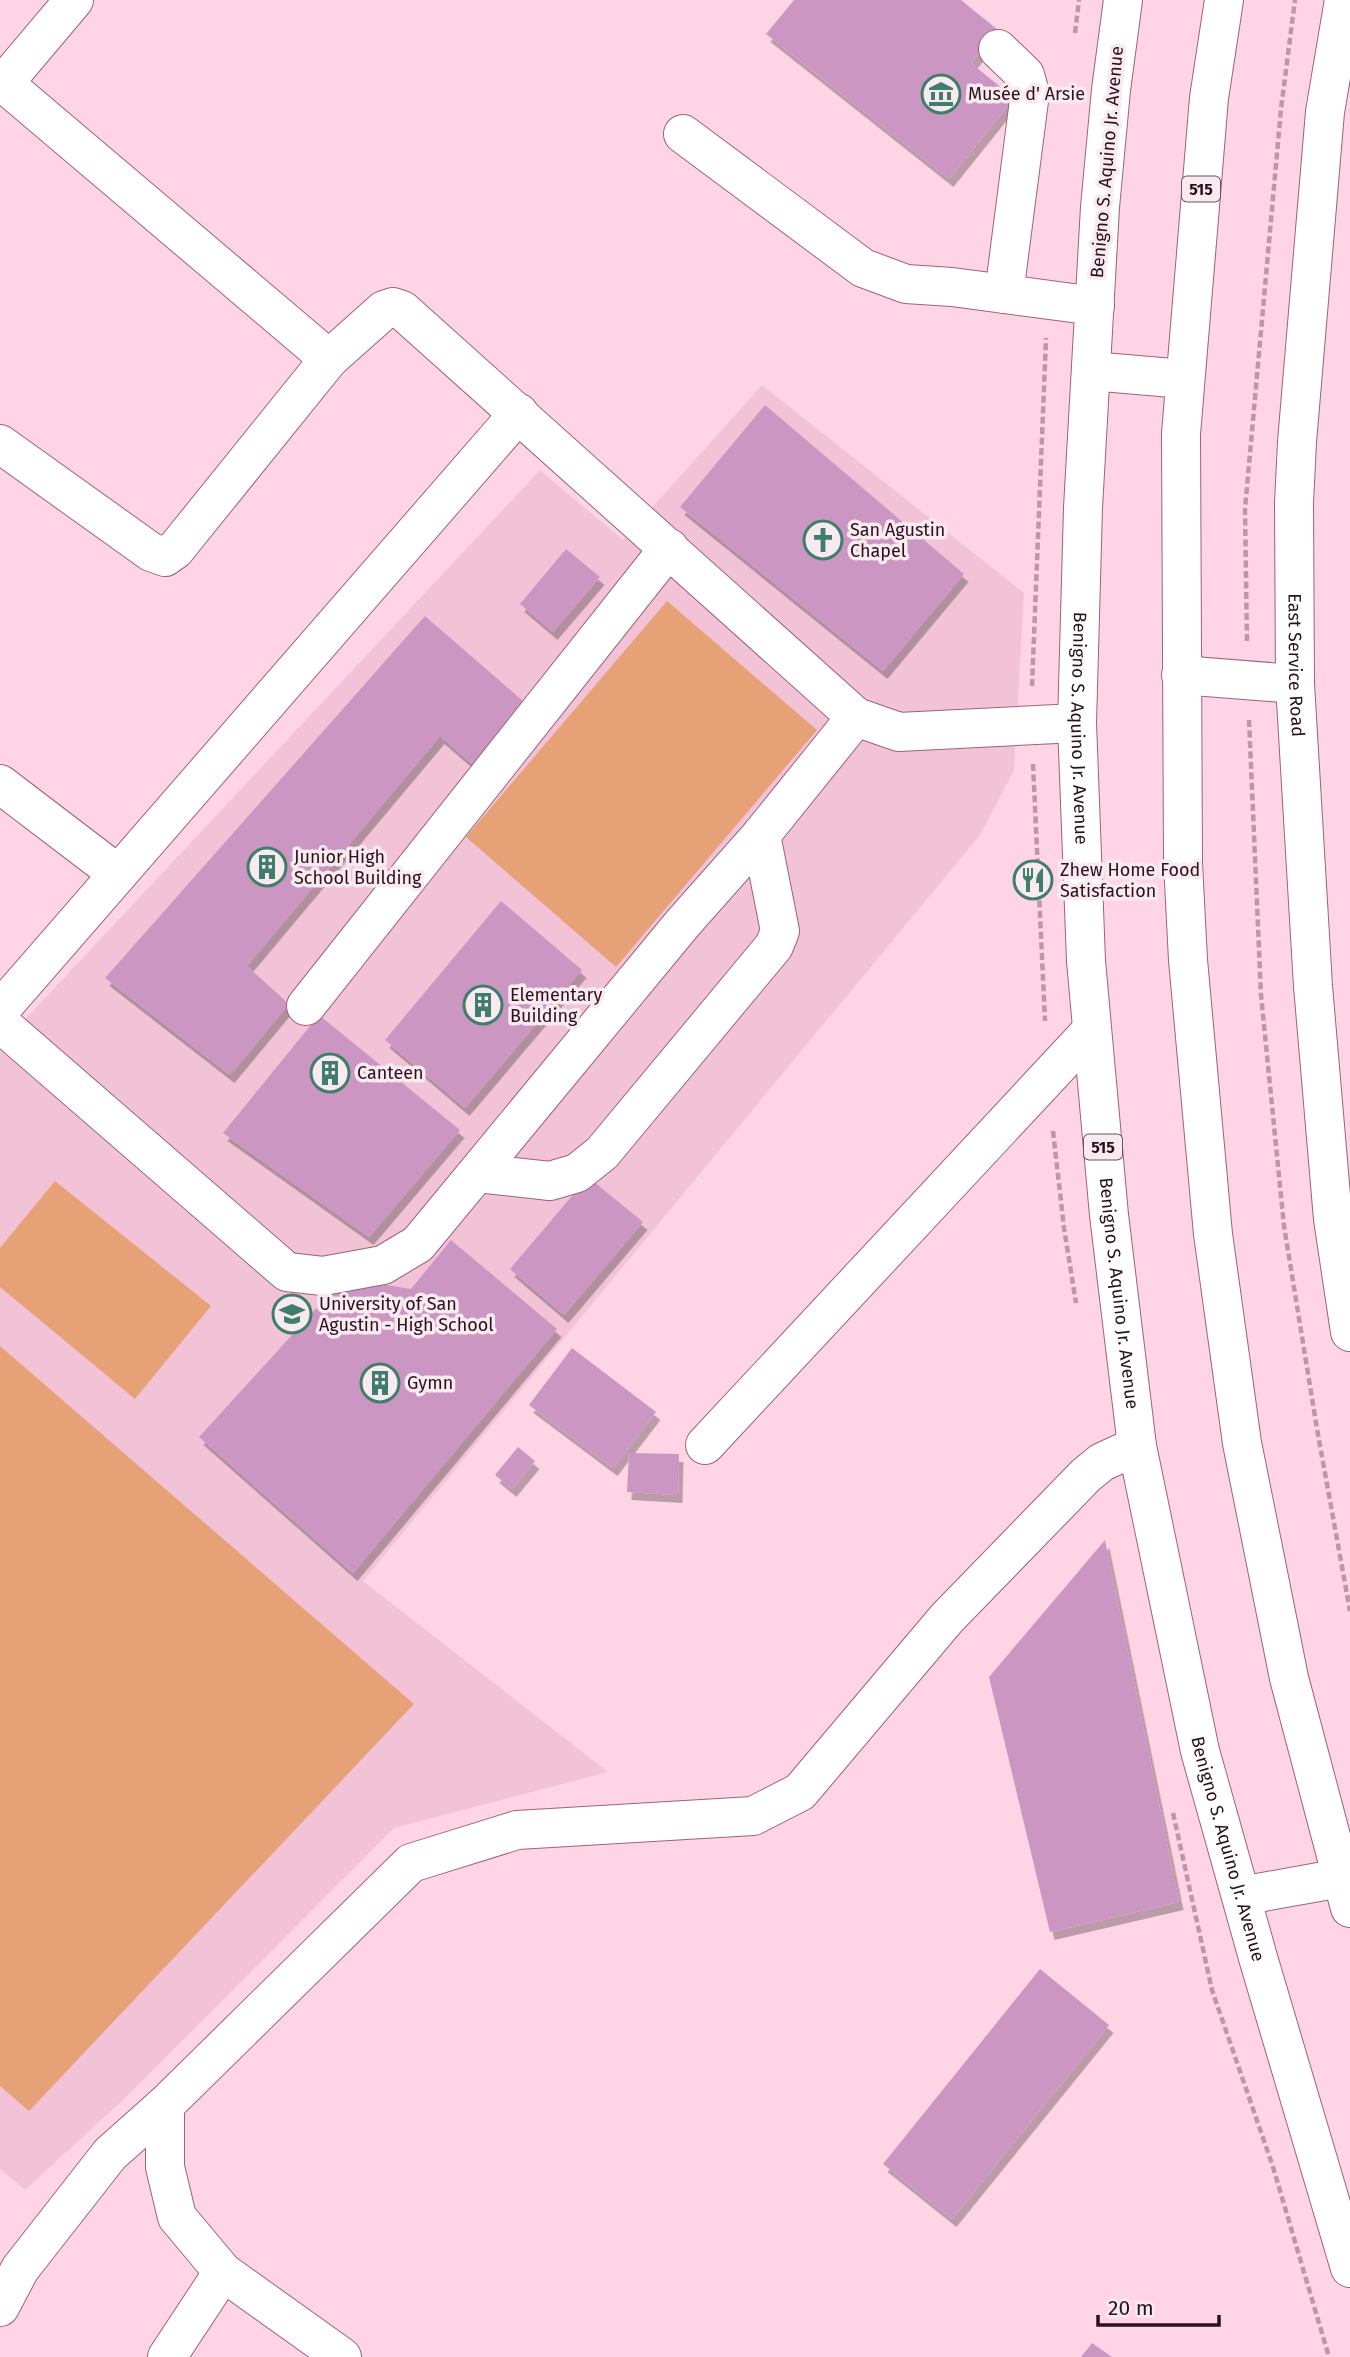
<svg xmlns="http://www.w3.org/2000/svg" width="1350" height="2357" font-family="'Fira Sans',sans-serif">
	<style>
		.built { fill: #f2c3d6 }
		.green { fill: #e6a177 }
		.building { fill: #cc96c3; filter: url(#shadow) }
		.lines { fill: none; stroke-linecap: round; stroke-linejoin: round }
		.minor-casing { stroke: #9f617c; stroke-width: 40 }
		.highway-casing { stroke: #9f617c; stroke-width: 40 }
		.path { stroke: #bc97a6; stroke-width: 4.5; stroke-dasharray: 7 3.5; stroke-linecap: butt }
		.minor { stroke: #fff; stroke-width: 38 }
		.highway { stroke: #fff; stroke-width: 38 }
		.labels { text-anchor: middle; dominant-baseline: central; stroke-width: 7; stroke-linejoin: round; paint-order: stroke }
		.shield { fill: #f9eaf0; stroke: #68525c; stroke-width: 2 }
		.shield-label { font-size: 16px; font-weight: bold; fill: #2a111d }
		.poi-label { font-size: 18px; fill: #2a111d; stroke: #f9eaf0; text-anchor: start }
		.street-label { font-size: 18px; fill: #2a111d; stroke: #f9eaf0 }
	</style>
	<defs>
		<filter id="shadow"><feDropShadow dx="4.5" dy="8" stdDeviation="0" flood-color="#0004"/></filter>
	</defs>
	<rect width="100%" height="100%" fill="#ffd4e5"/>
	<polygon class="built" points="762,385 1024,593 1014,770 980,835 363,1581 608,1772 394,1828 124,2099 25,2190 0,2169 0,1046 540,470 623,540"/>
	<g class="green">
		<polygon points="667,601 817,730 616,967 466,837"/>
		<polygon points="55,1181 211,1306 135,1399 0,1287 0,1248"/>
		<polygon points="0,1346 414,1704 29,2111 0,2086"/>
	</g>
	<g class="building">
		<polygon points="794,0 961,0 998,30 971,63 1014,98 949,179 766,34"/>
		<polygon points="765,405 964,574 883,671 680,507"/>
		<polygon points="566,549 600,577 553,632 520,604"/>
		<polygon points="425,616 531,708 477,768 440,736 247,966 289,1004 230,1075 105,978"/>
		<polygon points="501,901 582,970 465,1108 385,1040"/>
		<polygon points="319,1015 460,1130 369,1237 223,1133"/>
		<polygon points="588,1177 643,1222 564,1315 510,1269"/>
		<polygon points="451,1240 557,1329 353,1573 199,1437 344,1278 411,1289"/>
		<polygon points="572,1348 656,1412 613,1468 529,1405"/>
		<polygon points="518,1447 535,1461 512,1489 495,1475"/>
		<polygon points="629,1453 679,1454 678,1495 627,1492"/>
		<polygon points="1105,1540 1179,1902 1050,1932 989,1677"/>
		<polygon points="1040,1969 1109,2025 952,2219 883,2164"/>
		<polygon points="1092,2343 1112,2357 1081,2357"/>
	</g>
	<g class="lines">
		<defs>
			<g id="minor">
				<path id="s1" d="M1344,0L1325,112L1297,442L1294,503L1295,684L1313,986L1333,1219L1350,1332"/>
				<polyline points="998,49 1025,75 1030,93 1004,294"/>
				<polyline points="0,80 329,359 384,310 393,307 402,310 856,717 899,732 1077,723"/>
				<polyline points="4,83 74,0"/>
				<polyline points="683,134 863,268 906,284 952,287 1095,306"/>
				<polyline points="0,444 151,552 165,557 175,550 329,359"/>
				<polyline points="0,784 118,874"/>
				<polyline points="306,1006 669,548"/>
				<polyline points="0,1010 519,413"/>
				<polyline points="0,1023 287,1272 323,1276 383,1265 418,1244 683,923 761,835 856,717"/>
				<polyline points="477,1173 550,1181 577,1173 602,1153 774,946 780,931 761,835"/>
				<polyline points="705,1445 1091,1031"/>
				<polyline points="165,2105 165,2167 177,2217 223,2272 342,2357"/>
				<polyline points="0,2307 20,2269 110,2154 165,2105 411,1863 517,1830 753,1816 800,1792 947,1618 1086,1475 1102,1462 1137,1446"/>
				<polyline points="167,2357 223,2272"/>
			</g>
			<g id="highway">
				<path id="s2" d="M1123,0L1111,90L1100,207L1083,508L1077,723L1086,961L1109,1215L1137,1446L1200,1751L1259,1961L1350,2268"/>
				<polyline points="1224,0 1209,98 1181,434 1183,863 1188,960 1213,1234 1242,1443 1289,1678 1350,1908"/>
				<polyline points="1091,371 1184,379"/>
				<polyline points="1181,675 1295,684"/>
				<polyline points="1241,1896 1341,1878"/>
			</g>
		</defs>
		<use href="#minor" class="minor-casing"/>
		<use href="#highway" class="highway-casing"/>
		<g class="path">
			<polyline points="1075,33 1079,0"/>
			<polyline points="1247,641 1245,509 1281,109 1295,0"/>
			<polyline points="1032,686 1046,338"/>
			<polyline points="1249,720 1261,995 1284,1226 1317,1429 1350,1611"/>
			<polyline points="1033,764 1045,1021"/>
			<polyline points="1053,1131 1064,1228 1076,1303"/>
			<polyline points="1173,1813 1212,1990 1273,2167 1329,2357"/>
		</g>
		<use href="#minor" class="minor"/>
		<use href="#highway" class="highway"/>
	</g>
	<defs>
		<symbol id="museum-ring" viewBox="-11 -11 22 22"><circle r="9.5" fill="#f9eaf0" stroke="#3f7e6b" stroke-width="1.5"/><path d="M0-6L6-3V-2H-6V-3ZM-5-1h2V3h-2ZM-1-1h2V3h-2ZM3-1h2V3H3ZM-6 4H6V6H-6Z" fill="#3f7e6b"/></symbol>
		<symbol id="church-ring" viewBox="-11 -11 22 22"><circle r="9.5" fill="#f9eaf0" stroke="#3f7e6b" stroke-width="1.5"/><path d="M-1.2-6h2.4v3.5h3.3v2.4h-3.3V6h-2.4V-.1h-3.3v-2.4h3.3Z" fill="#3f7e6b"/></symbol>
		<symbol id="building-ring" viewBox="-11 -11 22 22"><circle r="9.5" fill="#f9eaf0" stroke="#3f7e6b" stroke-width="1.5"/><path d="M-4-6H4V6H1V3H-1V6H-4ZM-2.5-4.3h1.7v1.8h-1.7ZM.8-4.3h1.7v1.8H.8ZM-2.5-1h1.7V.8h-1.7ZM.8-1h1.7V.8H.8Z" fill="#3f7e6b"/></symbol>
		<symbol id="restaurant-ring" viewBox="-11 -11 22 22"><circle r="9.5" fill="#f9eaf0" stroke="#3f7e6b" stroke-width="1.5"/><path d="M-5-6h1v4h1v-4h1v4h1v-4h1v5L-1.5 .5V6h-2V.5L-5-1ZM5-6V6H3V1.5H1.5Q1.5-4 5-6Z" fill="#3f7e6b"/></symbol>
		<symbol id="school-ring" viewBox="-11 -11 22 22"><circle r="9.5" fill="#f9eaf0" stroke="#3f7e6b" stroke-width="1.5"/><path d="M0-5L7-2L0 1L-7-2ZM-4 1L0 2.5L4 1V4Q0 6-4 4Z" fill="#3f7e6b"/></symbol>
	</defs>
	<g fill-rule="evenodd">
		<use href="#museum-ring" x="919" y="72" width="44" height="44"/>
		<use href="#church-ring" x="801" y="518" width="44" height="44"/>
		<use href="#building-ring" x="245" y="845" width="44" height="44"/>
		<use href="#restaurant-ring" x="1011" y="858" width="44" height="44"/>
		<use href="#building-ring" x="461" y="983" width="44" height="44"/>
		<use href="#building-ring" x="308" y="1051" width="44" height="44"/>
		<use href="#school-ring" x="270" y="1292" width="44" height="44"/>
		<use href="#building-ring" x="358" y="1361" width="44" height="44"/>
	</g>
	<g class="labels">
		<g class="shield">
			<rect x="1182" y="176.5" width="38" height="25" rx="5"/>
			<rect x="1084" y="1134.5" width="38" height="25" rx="5"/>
		</g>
		<g class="shield-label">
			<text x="1201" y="189">515</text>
			<text x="1103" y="1147">515</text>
		</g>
		<g class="poi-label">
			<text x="968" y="94">Musée d' Arsie</text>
			<text x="850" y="530">San Agustin<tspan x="850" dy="21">Chapel</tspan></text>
			<text x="294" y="857">Junior High<tspan x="294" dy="21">School Building</tspan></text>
			<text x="1060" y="870">Zhew Home Food<tspan x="1060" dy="21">Satisfaction</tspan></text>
			<text x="510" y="995">Elementary<tspan x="510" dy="21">Building</tspan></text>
			<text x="357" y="1073">Canteen</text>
			<text x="319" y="1304">University of San<tspan x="319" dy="21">Agustin - High School</tspan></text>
			<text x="407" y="1383">Gymn</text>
		</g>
		<g class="street-label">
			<text transform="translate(1107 162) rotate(-85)">Benigno S. Aquino Jr. Avenue</text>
			<text stroke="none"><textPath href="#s1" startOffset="668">East Service Road</textPath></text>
			<text stroke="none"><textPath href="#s2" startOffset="730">Benigno S. Aquino Jr. Avenue</textPath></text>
			<text stroke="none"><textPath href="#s2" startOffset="1297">Benigno S. Aquino Jr. Avenue</textPath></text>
			<text stroke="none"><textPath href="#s2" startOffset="1864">Benigno S. Aquino Jr. Avenue</textPath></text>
		</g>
	</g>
	<path d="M1098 2315v10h121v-10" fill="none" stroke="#2a111d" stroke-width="3.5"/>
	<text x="1108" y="2315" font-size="21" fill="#2a111d" stroke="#f9eaf0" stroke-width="5" paint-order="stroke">20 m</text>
</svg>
